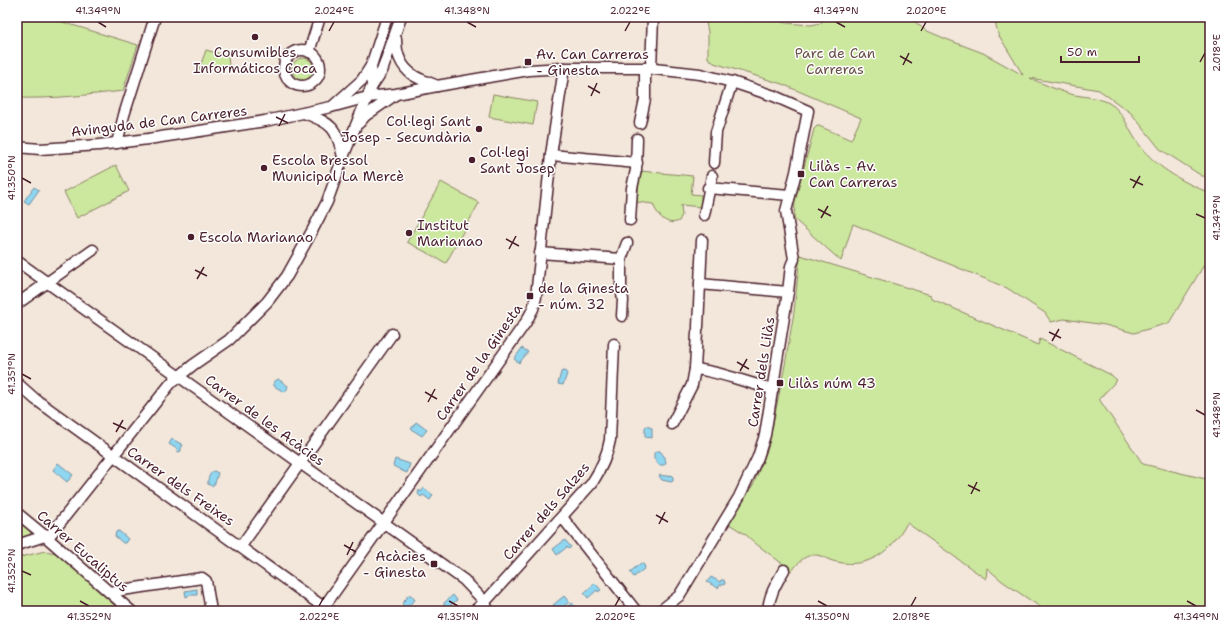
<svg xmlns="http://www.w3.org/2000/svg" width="1227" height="628" font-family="'Shantell Sans',sans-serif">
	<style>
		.green { fill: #cce79e; stroke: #8b8364 }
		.water { fill: #8fd6f0; stroke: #738da1 }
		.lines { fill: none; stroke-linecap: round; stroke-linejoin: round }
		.minor-casing { stroke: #4a1f2b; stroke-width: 13 }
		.minor { stroke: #fff; stroke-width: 10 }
		.ticks { fill: none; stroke: #4a1f2b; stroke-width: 1.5 }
		.poi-dot { fill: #4a1f2b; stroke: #fff; stroke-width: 1.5 }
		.labels { text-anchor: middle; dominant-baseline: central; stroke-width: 3; stroke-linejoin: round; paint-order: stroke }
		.poi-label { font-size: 14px; fill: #4a1f2b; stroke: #fff; text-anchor: start }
		.park-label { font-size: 14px; fill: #6a5148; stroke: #fff }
		.street-label { font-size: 14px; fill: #4a1f2b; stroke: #fff }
		.neatline { fill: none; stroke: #4a1f2b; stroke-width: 1.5 }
		.ticks-label { font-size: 10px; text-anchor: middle; fill: #4a1f2b }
	</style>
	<rect width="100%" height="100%" fill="#f2e7da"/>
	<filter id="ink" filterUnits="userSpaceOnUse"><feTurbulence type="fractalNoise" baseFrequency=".025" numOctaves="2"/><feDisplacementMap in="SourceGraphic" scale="8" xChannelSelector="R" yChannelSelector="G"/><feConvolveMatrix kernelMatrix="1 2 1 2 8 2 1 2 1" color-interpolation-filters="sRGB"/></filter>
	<g filter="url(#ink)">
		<g class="green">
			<path d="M17,17H46L138,45L123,91C88,95 53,99 17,98Z"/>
			<path d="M705,17H732L746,21L764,17L786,23L811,25L821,23L825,17H909L925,30L946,39L983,53L1023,75L998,34L994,17H1210V177L1202,176L1160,149L1131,113L1099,90L1030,78C1043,84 1057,90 1070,94C1083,97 1098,97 1109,103C1124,112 1127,127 1136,140C1153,166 1182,182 1210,193V255L1169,323L1134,333L1105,325L1064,319L1051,322L1045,313L1007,288L853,224L841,261L794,219L795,201L814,129L817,126H819L851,140L861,118L782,84L714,63L708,58V32Z"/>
			<polygon points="206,50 228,56 229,66 198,72"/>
			<circle cx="303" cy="69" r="11"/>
			<polygon points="493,94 537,102 533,125 489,117"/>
			<polygon points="116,165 129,191 77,218 64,192"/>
			<path d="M640,171L693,176L691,194L701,195V207L681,205L682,215L679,221C667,227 657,215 653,204L637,202Z"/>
			<polygon points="441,182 479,203 446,263 407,242"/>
			<path d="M800,255L931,295L932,299L1038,345L1040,339L1111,375L1117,380L1099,399L1143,464L1210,480V611H1046L1002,581L987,568L986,579L907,523C892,551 869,569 837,562C829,561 821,554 813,555C803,556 798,563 792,571L755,543L745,534L729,524L754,483L768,448L785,365L794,312Z"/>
			<polygon points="23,525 29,530 31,533 29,535 17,540 17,528"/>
			<polygon points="45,551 56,553 121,611 17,611 17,558"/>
		</g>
		<g class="water">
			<polygon points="34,187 39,190 29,204 24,201"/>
			<polygon points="522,348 528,352 519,363 514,359"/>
			<polygon points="564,371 565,371 567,374 563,385 558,384 561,372"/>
			<path d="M278,379L288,386C287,390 287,390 284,392L274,386V382Z"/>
			<polygon points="416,422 427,430 422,436 411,429"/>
			<polygon points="646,426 652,428 652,438 645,437 645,428"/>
			<polygon points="172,439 183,445 181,448 181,451 178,452 177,449 169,444"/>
			<polygon points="657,451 660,451 664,456 666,462 664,465 659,465 654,458 654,453"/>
			<path d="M395,459L410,464L407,473C401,471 398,468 393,466Z"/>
			<polygon points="58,463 73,475 67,482 53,470"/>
			<path d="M214,471L218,473C216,479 215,490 208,484C207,480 210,472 214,471Z"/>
			<polygon points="660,475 665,476 671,475 673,477 673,481 671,482 662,480 659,476"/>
			<polygon points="424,488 433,495 430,500 423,495 421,497 418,494 419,490 421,492"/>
			<polygon points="119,531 128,539 125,543 123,543 115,536 116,532"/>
			<polygon points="565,540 571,547 569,549 567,547 557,555 553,549"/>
			<polygon points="641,563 644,565 645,568 634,577 630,572"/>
			<polygon points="711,577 720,582 721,580 724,580 725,584 723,585 720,585 718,588 707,582"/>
			<polygon points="595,583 601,590 598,592 597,590 588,598 584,593"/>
			<polygon points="197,589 197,595 190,595 186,597 185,591"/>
			<polygon points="409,595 411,595 415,600 405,608 402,603 407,598 407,596"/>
			<polygon points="453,595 457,600 447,608 444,607 444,603"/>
			<polygon points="564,596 569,602 558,611 553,605"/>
			<polygon points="572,603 577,608 574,611 561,611"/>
		</g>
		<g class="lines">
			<defs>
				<g id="minor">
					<path d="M396,39C396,53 401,67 413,75C420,80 429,82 437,86"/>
					<circle cx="302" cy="68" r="18"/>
					<polyline points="309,52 320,17"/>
					<polyline points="651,68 653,17"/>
					<polyline points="372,86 371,66 387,17"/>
					<polyline points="334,105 362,80 371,66"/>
					<path d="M304,113C332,123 337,128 343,157"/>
					<polyline points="359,123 365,116 395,95"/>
					<polyline points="640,123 645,99 645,68"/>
					<polyline points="117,143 124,115 155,17"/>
					<polyline points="17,147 40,149 99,145 148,139 265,121 331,107 368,97 396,94 437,86 529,70 564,68 645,68 700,74 732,82 774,96 808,111 796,172 786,211 794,259 791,266 788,292 765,435 758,457 739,497 679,596 660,611"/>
					<polyline points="551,155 637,163"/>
					<polyline points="714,163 716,132 732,82"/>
					<polyline points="708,188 790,195"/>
					<polyline points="704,215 712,176"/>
					<polyline points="630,220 632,188 636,170 637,139"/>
					<polyline points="540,253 621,259"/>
					<polyline points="17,261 464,580 485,602 488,611"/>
					<polyline points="700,284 788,292"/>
					<polyline points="17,304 93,250"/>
					<polyline points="622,316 623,300 621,287 621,259 627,243"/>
					<polyline points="698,327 702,240"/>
					<path d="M695,369C722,372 746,383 773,389"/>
					<polyline points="17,383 35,399 329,611"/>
					<polyline points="672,424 692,385 695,369 697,332"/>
					<polyline points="17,513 45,536 131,611"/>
					<polyline points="562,517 636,611"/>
					<polyline points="17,545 51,534 171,383 193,365 229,340 267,302 287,276 311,233 327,202 343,157 372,86 382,71 401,17"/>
					<polyline points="241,546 392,334"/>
					<polyline points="109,592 202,578 206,581 211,611"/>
					<polyline points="321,611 526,322 533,309 536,297 551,155 564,68"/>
					<path d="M474,611L485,602L592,483C601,469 607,457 610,440L614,344"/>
					<path d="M768,611C769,595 776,584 784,570"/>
				</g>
			</defs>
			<use href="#minor" class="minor-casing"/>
			<use href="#minor" class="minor"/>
		</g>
	</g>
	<path class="ticks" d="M98,22L106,27M467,22L476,27M836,22L845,27M329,31L334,22M625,31L630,22M921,31L926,22M900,56L912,63M1200,62L1205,53M903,65L909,53M588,86L600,93M591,96L597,83M276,117L288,123M279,126L285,114M22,178L31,183M1130,179L1143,185M1133,188L1140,176M818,209L831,216M1196,214L1205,218M821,218L828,206M506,239L519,246M509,249L516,236M195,270L207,276M197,279L204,267M1049,332L1061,338M1052,341L1059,329M737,362L749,369M740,371L747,359M22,374L31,379M425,392L437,399M428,402L435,389M1196,410L1205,415M113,423L126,429M116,432L123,420M968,485L980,491M971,494L977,482M656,515L668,522M659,524L665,512M344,545L356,552M347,555L353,542M22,571L31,575M80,601L89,606M449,601L458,606M818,601L827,606M1187,601L1196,606M319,606L324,597M615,606L620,597M911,606L916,597"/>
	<g class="poi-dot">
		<circle cx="255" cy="37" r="4"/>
		<rect x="524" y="58" width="8" height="8" rx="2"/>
		<circle cx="479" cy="129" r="4"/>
		<circle cx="472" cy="160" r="4"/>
		<circle cx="264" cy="168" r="4"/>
		<rect x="797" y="170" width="8" height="8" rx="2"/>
		<circle cx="409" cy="233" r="4"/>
		<circle cx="191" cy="237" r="4"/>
		<rect x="526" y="292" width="8" height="8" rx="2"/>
		<rect x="776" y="379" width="8" height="8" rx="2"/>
		<rect x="430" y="560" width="8" height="8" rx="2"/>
	</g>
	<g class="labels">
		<g class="poi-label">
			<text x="255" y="52" text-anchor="middle">Consumibles<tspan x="255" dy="16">Informáticos Coca</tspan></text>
			<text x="536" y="54">Av. Can Carreras<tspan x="536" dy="16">- Ginesta</tspan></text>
			<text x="471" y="121" text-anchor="end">Col·legi Sant<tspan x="471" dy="16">Josep - Secundària</tspan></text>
			<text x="480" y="152">Col·legi<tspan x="480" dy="16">Sant Josep</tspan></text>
			<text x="272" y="160">Escola Bressol<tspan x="272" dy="16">Municipal La Mercè</tspan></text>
			<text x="809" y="166">Lilàs - Av.<tspan x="809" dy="16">Can Carreras</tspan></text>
			<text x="417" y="225">Institut<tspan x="417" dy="16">Marianao</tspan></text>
			<text x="199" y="237">Escola Marianao</text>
			<text x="538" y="288">de la Ginesta<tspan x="538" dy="16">- núm. 32</tspan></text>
			<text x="788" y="383">Lilàs núm 43</text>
			<text x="426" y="556" text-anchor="end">Acàcies<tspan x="426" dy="16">- Ginesta</tspan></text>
		</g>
		<g class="park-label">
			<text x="835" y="53">Parc de Can<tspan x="835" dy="16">Carreras</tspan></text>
		</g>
		<g class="street-label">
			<text transform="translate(159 121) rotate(-7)">Avinguda de Can Carreres</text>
			<text transform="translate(479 362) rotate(-55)">Carrer de la Ginesta</text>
			<text transform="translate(761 372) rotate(-81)">Carrer dels Lilàs</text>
			<text transform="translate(265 420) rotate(36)">Carrer de les Acàcies</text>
			<text transform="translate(181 486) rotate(35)">Carrer dels Freixes</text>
			<text transform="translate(546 511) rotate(-49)">Carrer dels Salzes</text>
			<text transform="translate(83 551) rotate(41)">Carrer Eucaliptus</text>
		</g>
	</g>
	<rect width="1227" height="628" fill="none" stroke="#fff" stroke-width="44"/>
	<path d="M1061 56v6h78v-6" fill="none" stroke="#4a1f2b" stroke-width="2"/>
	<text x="1067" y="56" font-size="12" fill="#4a1f2b" stroke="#ffffff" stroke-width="3" paint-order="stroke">50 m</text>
	<rect x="22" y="22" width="1183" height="584" class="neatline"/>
	<g class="ticks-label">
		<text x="98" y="14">41.349°N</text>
		<text x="334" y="14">2.024°E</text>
		<text x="467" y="14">41.348°N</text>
		<text x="630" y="14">2.022°E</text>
		<text x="836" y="14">41.347°N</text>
		<text x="926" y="14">2.020°E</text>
		<text transform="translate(1216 53) rotate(-90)" y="4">2.018°E</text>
		<text transform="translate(11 178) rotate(-90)" y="4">41.350°N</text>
		<text transform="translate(1216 218) rotate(-90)" y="4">41.347°N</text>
		<text transform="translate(11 374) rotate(-90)" y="4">41.351°N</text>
		<text transform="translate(1216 415) rotate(-90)" y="4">41.348°N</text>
		<text transform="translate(11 571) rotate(-90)" y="4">41.352°N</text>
		<text x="89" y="620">41.352°N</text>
		<text x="319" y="620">2.022°E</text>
		<text x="458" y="620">41.351°N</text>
		<text x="615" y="620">2.020°E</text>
		<text x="827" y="620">41.350°N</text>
		<text x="911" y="620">2.018°E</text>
		<text x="1196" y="620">41.349°N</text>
	</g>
</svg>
